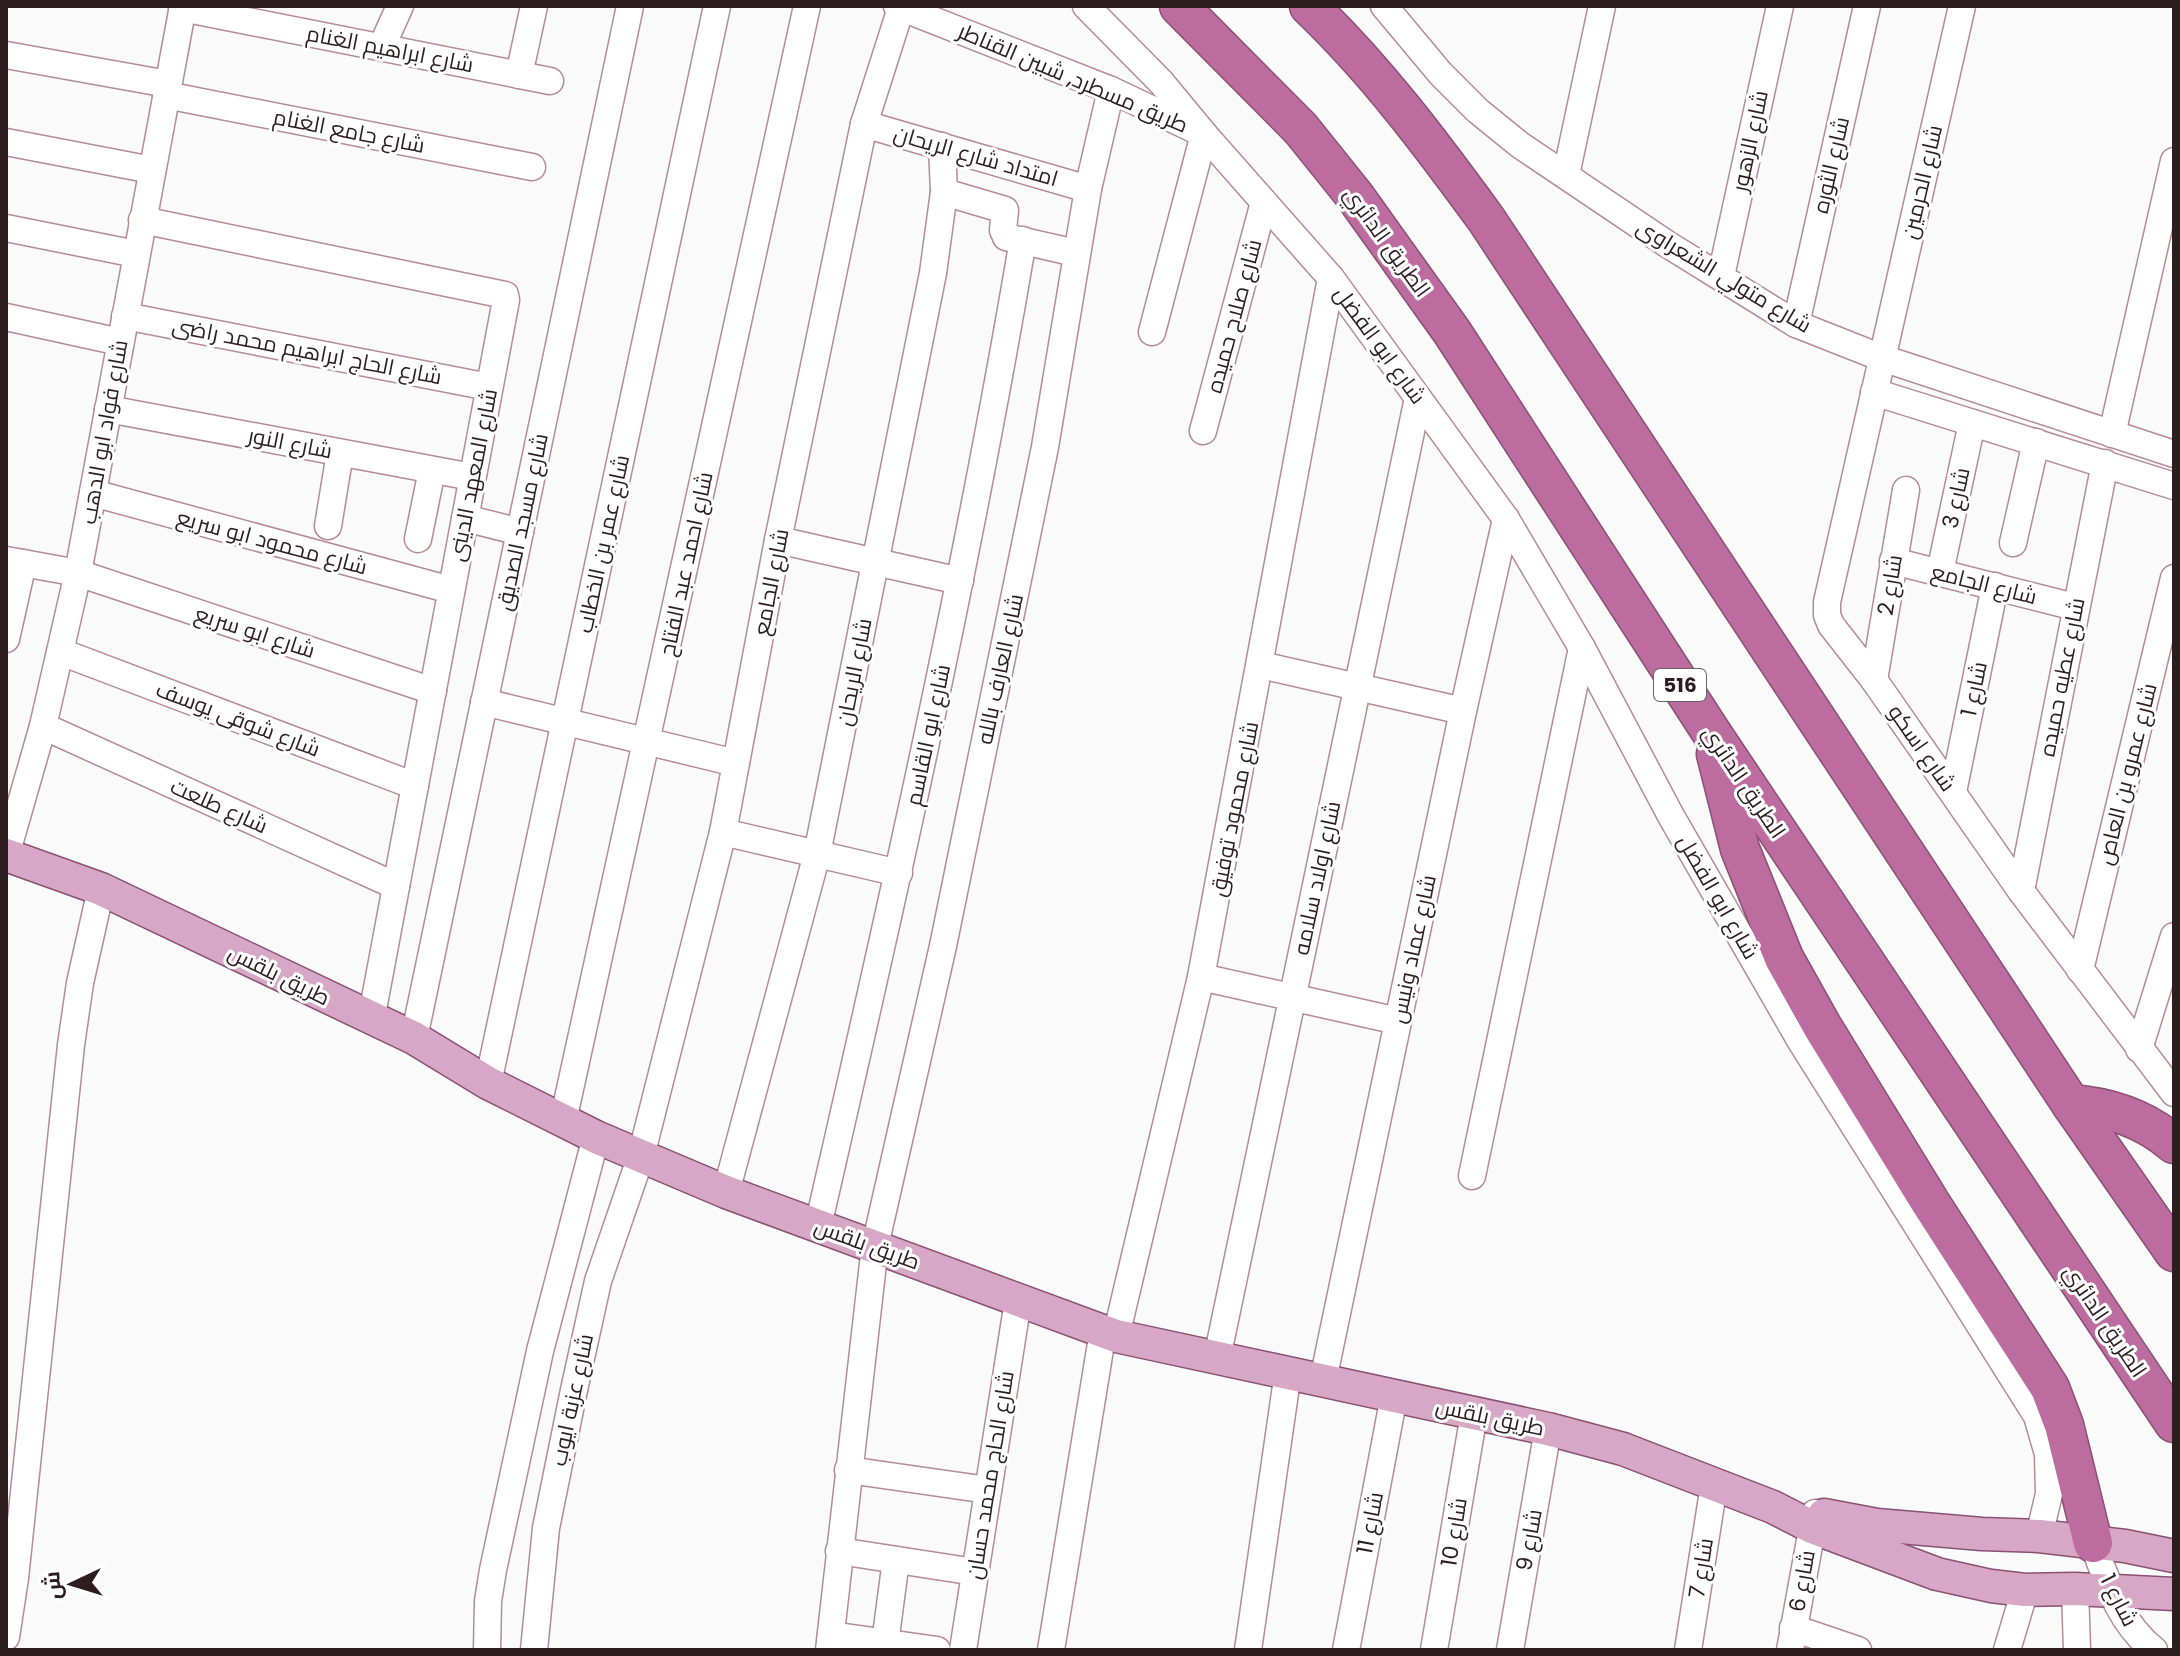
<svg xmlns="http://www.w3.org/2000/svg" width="2180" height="1656" font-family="Poppins,Cairo,sans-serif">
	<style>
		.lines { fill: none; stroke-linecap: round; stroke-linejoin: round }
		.minor-casing { stroke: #b48c94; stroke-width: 29 }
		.major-casing { stroke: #8b5074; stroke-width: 35 }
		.highway-casing { stroke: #8b5074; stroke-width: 41 }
		.minor { stroke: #fff; stroke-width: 26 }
		.major { stroke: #d7a7c6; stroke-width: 32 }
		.highway { stroke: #bd6ca0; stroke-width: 38 }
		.labels { text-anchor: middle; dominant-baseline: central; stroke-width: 6; stroke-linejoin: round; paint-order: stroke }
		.shield { fill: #fff; stroke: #6c6164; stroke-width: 2 }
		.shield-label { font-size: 20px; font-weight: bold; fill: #2d1d21 }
		.street-label { font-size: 22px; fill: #2d1d21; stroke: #fff }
	</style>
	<rect width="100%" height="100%" fill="#fafafa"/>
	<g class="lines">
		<defs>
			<g id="minor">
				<polyline points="897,6 1111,90 1204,134 1331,278 1506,519 1582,648 1671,816 1800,1040 2037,1416 2048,1454 2049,1494 2039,1536"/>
				<polyline points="1086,6 1161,82 1204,134 1152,332"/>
				<polyline points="1384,6 1440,73 1478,111 1520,145 1667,244 1796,324 1882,358 2174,454"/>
				<polyline points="1962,6 1827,602 1827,615 1831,625 1874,680 2021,891 2174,1093"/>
				<polyline points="182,8 550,81"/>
				<polyline points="382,46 400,6"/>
				<polyline points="6,55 168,84"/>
				<polyline points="519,75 534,6"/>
				<polyline points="166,95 532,167"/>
				<polyline points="864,124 1088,189"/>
				<polyline points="6,142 152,170"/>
				<polyline points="1566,175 1602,6"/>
				<polyline points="944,192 1005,210 1003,230 1006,237 1076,253"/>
				<polyline points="142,220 505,295 506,300 371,1020"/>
				<polyline points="6,228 136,254"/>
				<polyline points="1721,276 1780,6"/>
				<polyline points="125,316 489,387"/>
				<polyline points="6,317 120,342"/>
				<polyline points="1796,324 1867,6"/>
				<polyline points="1874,392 2174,486"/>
				<polyline points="108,409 472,477"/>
				<polyline points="1203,431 1264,202"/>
				<polyline points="2112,434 2174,161"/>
				<polyline points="93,493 451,590"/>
				<polyline points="465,518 520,532"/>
				<polyline points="328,526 340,453"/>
				<polyline points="418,539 432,470"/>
				<polyline points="778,540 960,581"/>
				<polyline points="2013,543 2036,442"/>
				<polyline points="6,560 78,573 433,691"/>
				<polyline points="1893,561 2075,607"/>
				<polyline points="1940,572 1972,423"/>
				<polyline points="6,639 23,563"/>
				<polyline points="61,652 415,786"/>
				<polyline points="1261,665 1463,711"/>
				<polyline points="1874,680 1906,490"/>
				<polyline points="484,702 736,763"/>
				<polyline points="43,726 396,886"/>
				<polyline points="1953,792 1995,586"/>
				<polyline points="723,832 899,873"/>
				<polyline points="6,855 43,726 78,573 183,6"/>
				<polyline points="2021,891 2105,463"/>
				<polyline points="2080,970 2174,578"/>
				<polyline points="1201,977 1398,1021"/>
				<polyline points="414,1038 630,6"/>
				<polyline points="2139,1049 2174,936"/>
				<polyline points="488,1083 717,6"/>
				<polyline points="563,1121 807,6"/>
				<polyline points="1472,1176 1582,648"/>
				<polyline points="726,1192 817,854 933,273 944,192 942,146"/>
				<path d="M818,1226C893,899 967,572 1023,240"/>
				<polyline points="1116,1336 1201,977 1331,278"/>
				<polyline points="1217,1358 1418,398"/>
				<polyline points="1323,1380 1463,711 1506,519"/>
				<polyline points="848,1470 988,1490"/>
				<path d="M2093,1543C2108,1584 2119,1622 2154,1650"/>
				<polyline points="839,1551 975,1572"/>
				<polyline points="2075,1589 2077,1650"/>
				<polyline points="1793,1628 1858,1650"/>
				<polyline points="831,1635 937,1650"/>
				<polyline points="6,1637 15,1578 71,1045 80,983 101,889"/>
				<polyline points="885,1643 896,1560"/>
				<polyline points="487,1650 488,1601 493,1570 540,1351 596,1137"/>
				<polyline points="534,1650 546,1528 574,1390 598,1281 641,1156 723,832 778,540 864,124 901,8"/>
				<polyline points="829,1650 875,1246 943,946 1045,447 1088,189 1111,90"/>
				<polyline points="963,1650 1018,1301"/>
				<polyline points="1051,1650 1103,1331"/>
				<polyline points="1248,1650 1288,1372"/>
				<polyline points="1346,1650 1394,1396"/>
				<polyline points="1434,1650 1474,1414"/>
				<polyline points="1510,1650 1548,1429"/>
				<polyline points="1688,1650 1714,1485"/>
				<polyline points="1790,1650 1815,1513"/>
				<polyline points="2007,1650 2025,1590"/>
			</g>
			<g id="major">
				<polyline points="6,855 101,889 414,1038 488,1083 596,1137 726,1192 1116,1336 1548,1429 1623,1449 1773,1507 1812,1527 1937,1574 1991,1586 2025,1590 2075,1589 2174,1594"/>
				<polyline points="1824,1515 1877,1525 1982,1534 2039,1536 2125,1546 2174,1556"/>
			</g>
			<g id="highway">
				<polyline points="1179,6 1301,129 1354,195 1452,332 1713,735 2174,1423"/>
				<path d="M1309,6C1376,70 1432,145 1486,219L2071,1104L2174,1252"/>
				<polyline points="1716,754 1740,849 1784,958 1822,1026 1930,1202 2050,1388 2064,1425 2093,1543"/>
				<path d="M2071,1104C2110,1107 2145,1119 2174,1144"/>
			</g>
		</defs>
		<use href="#minor" class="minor-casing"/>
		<use href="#major" class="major-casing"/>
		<use href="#highway" class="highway-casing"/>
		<use href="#minor" class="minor"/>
		<use href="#major" class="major"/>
		<use href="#highway" class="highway"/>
	</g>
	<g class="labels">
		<rect class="shield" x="1654" y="669" width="52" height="32" rx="6"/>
		<g class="shield-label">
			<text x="1680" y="685">516</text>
		</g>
		<g class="street-label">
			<text transform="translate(390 49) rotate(11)">شارع ابراهيم الغنام</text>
			<text transform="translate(1073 78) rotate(23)">طريق مسطرد, شبين القناطر</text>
			<text transform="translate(349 131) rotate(11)">شارع جامع الغنام</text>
			<text transform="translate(1750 141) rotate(-78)">شارع الزهور</text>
			<text transform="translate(976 156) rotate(16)">امتداد شارع الريحان</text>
			<text transform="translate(1831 165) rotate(-77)">شارع الثوره</text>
			<text transform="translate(1922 182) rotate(-77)">شارع الحرمين</text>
			<text transform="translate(1387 242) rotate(54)">الطريق الدائري</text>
			<text transform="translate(1724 276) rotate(31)">شارع متولي الشعراوى</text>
			<text transform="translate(1234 316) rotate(-75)">شارع صلاح حميده</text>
			<text transform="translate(1380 345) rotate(54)">شارع ابو الفضل</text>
			<text transform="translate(307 351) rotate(11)">شارع الحاج ابراهيم محمد راضى</text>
			<text transform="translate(104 432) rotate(-80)">شارع فواد ابو الدهب</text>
			<text transform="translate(290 443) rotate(11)">شارع النور</text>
			<text transform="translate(473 475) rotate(-79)">شارع المعهد الدينى</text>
			<text transform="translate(1956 498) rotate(-78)">شارع 3</text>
			<text transform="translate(522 522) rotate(-78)">شارع مسجد الصديق</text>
			<text transform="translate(272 542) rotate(15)">شارع محمود ابو سريع</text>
			<text transform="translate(603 544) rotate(-78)">شارع عمر بن الخطاب</text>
			<text transform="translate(686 564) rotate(-78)">شارع احمد عبد الفتاح</text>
			<text transform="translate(771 582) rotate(-79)">شارع الجامع</text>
			<text transform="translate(1984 584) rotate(14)">شارع الجامع</text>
			<text transform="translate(1890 585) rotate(-81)">شارع 2</text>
			<text transform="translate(255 632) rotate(18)">شارع ابو سريع</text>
			<text transform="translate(1000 669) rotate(-78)">شارع العارف بالله</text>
			<text transform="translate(854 672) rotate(-79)">شارع الريحان</text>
			<text transform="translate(2062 677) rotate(-79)">شارع عطيه حميده</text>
			<text transform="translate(1974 689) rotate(-78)">شارع 1</text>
			<text transform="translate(238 719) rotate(21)">شارع شوقى يوسف</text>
			<text transform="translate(928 735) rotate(-78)">شارع ابو القاسم</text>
			<text transform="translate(1922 748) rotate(55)">شارع اسكو</text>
			<text transform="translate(2127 774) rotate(-76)">شارع عمرو بن العاص</text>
			<text transform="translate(1744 782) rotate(56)">الطريق الدائري</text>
			<text transform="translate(219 806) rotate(24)">شارع طلعت</text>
			<text transform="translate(1234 809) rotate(-79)">شارع محمود توفيق</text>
			<text transform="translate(1317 878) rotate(-78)">شارع اولاد سلامه</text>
			<text transform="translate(1718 897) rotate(60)">شارع ابو الفضل</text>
			<text transform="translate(1413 949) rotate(-78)">شارع عماد ونيس</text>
			<text transform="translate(279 975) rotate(26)">طريق بلقس</text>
			<text transform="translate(867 1244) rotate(20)">طريق بلقس</text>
			<text transform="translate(2105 1321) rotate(56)">الطريق الدائري</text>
			<text transform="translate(572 1400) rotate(-78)">شارع عزبة ايوب</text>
			<text transform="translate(1490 1417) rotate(12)">طريق بلقس</text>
			<text transform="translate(990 1475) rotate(-81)">شارع الحاج محمد حسان</text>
			<text transform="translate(1370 1523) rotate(-79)">شارع 11</text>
			<text transform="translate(1454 1532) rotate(-81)">شارع 10</text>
			<text transform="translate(1529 1540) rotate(-80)">شارع 9</text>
			<text transform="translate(1701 1568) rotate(-81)">شارع 7</text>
			<text transform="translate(1802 1581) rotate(-80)">شارع 6</text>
			<text transform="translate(2119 1600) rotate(63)">شارع 1</text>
		</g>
	</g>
	<rect width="2180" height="1656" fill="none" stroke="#2d1d21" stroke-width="16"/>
	<g transform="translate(72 1584) rotate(266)" stroke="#ffffff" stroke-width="6" paint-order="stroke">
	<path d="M0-6L14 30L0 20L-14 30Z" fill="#2d1d21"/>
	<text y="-12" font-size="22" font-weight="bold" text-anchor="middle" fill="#2d1d21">ش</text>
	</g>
</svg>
